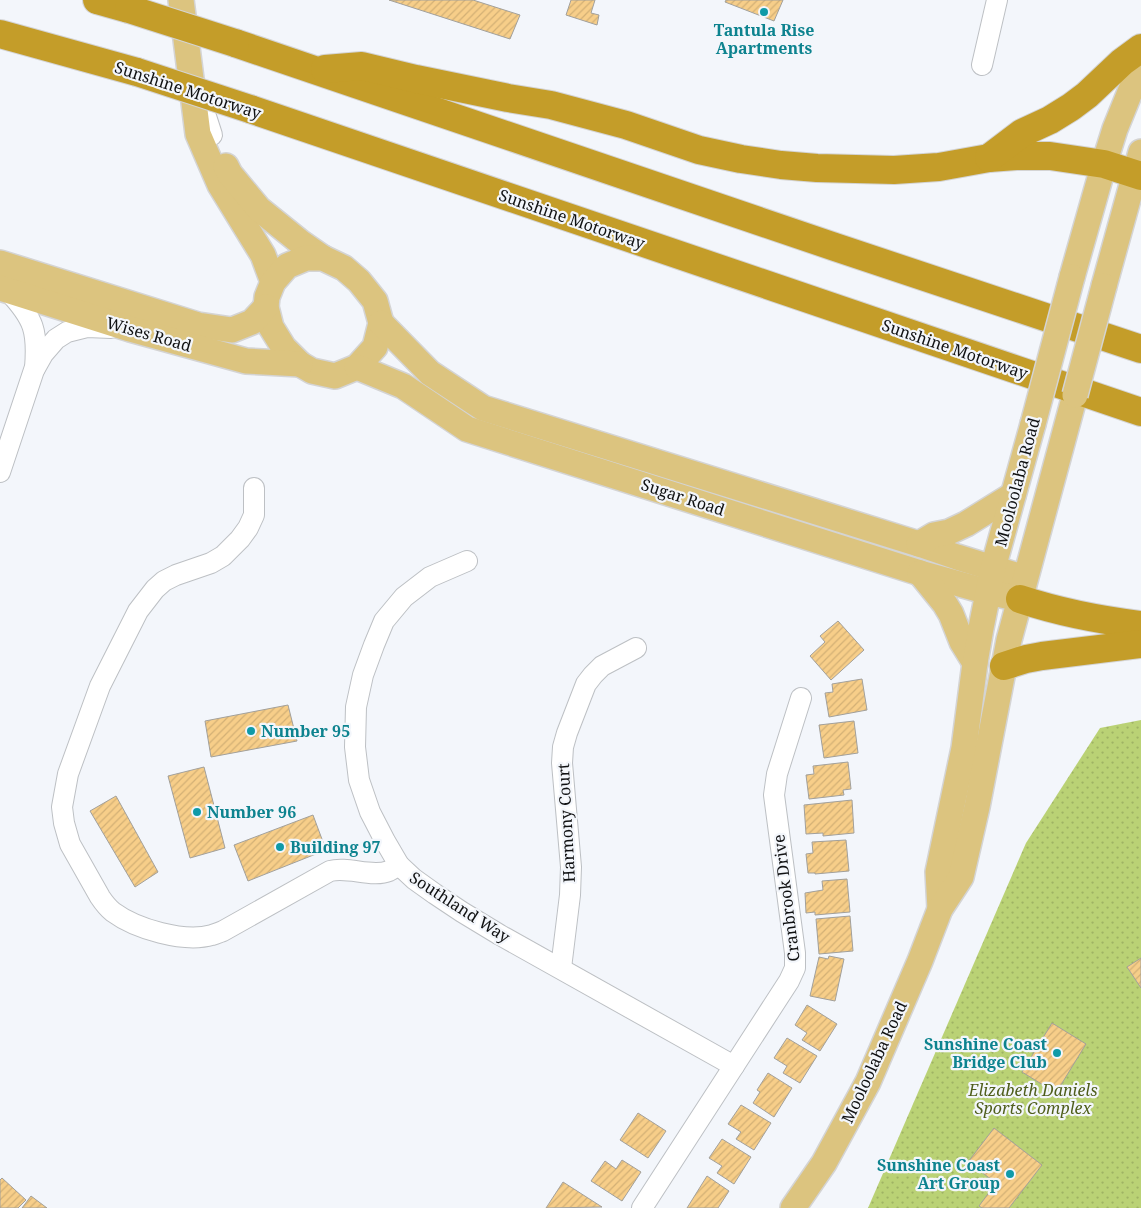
<svg xmlns="http://www.w3.org/2000/svg" width="1141" height="1208" font-family="'Noto Serif',serif">
	<style>
		.park { fill: url(#park-dots) }
		.building { fill: url(#building-hatch); stroke: #a2a09b }
		.lines { fill: none; stroke-linecap: round; stroke-linejoin: round }
		.minor-casing { stroke: #bdc0c4; stroke-width: 22 }
		.major-casing { stroke: #d4d4d4; stroke-width: 28 }
		.highway-casing { stroke: #d4d4d4; stroke-width: 30 }
		.minor { stroke: #fff; stroke-width: 20 }
		.major { stroke: #dcc47f; stroke-width: 25 }
		.highway { stroke: #c49d29; stroke-width: 28 }
		.major-bridge-casing { stroke: #d4d4d4; stroke-width: 28; stroke-linecap: butt }
		.highway-bridge-casing { stroke: #d4d4d4; stroke-width: 30; stroke-linecap: butt }
		.major-bridge { stroke: #dcc47f; stroke-width: 25 }
		.highway-bridge { stroke: #c49d29; stroke-width: 28 }
		.culture-dot { fill: #0f9aa8; stroke: #f3f6fb; stroke-width: 2 }
		.labels { text-anchor: middle; dominant-baseline: central; stroke-width: 4.5; stroke-linejoin: round; paint-order: stroke }
		.culture-label { font-size: 16px; font-weight: bold; fill: #0d838f; stroke: #f3f6fb; text-anchor: start }
		.street-label { font-size: 16px; fill: #101112; stroke: #f3f6fb }
		.park-label { font-size: 16px; font-style: italic; fill: #4f5e1c; stroke: #f3f6fb }
	</style>
	<defs>
		<pattern id="park-dots" width="8" height="8" patternUnits="userSpaceOnUse" patternTransform="scale(1.25)"><rect width="8" height="8" fill="#bad275"/><path d="M2 2h.1M6 6h.1" fill="none" stroke="#9fb364" stroke-width="1.8" stroke-linecap="round"/></pattern>
		<pattern id="building-hatch" width="6" height="6" patternUnits="userSpaceOnUse" patternTransform="scale(1.25)"><rect width="6" height="6" fill="#f7ce89"/><path d="M-1 1l2-2M0 6l6-6M5 7l2-2" fill="none" stroke="#d3b075"/></pattern>
	</defs>
	<rect width="100%" height="100%" fill="#f3f6fb"/>
	<polygon class="park" points="1141,720 1141,1208 868,1208 1026,843 1100,728"/>
	<g class="building">
		<polygon points="389,0 473,0 520,15 510,39"/>
		<polygon points="571,0 595,0 591,13 599,15 597,25 566,15"/>
		<polygon points="726,0 783,0 774,21 725,2"/>
		<polygon points="838,621 864,650 831,680 810,656 825,642 820,636"/>
		<polygon points="862,679 867,710 829,717 825,693 833,692 832,684"/>
		<polygon points="288,705 297,741 211,757 205,721"/>
		<polygon points="854,721 858,753 824,758 819,725"/>
		<polygon points="848,762 851,789 843,790 844,795 809,799 806,775 814,774 813,766"/>
		<polygon points="204,767 225,848 190,858 168,776"/>
		<polygon points="116,796 158,872 135,887 90,811"/>
		<polygon points="852,800 854,833 823,836 823,833 806,834 804,805"/>
		<polygon points="313,815 326,850 248,881 234,845"/>
		<polygon points="846,840 849,871 815,874 815,873 808,873 806,854 813,853 812,842"/>
		<polygon points="847,879 850,912 815,915 815,912 806,913 805,893 823,890 822,881"/>
		<polygon points="850,916 853,951 819,954 816,919"/>
		<polygon points="829,956 844,959 835,1001 810,996 819,957 828,959"/>
		<polygon points="1141,958 1141,988 1127,967"/>
		<polygon points="807,1005 837,1024 820,1051 802,1040 807,1033 795,1025"/>
		<polygon points="1052,1023 1086,1044 1056,1093 1022,1072"/>
		<polygon points="787,1038 817,1056 800,1083 783,1073 787,1066 774,1058"/>
		<polygon points="768,1073 792,1088 774,1117 753,1103 760,1092 757,1090"/>
		<polygon points="741,1105 771,1123 754,1150 736,1139 741,1132 728,1124"/>
		<polygon points="638,1113 666,1131 648,1158 620,1140"/>
		<polygon points="994,1128 1042,1165 1009,1208 982,1208 979,1206 996,1183 968,1162"/>
		<polygon points="722,1139 751,1157 734,1184 717,1173 722,1166 709,1158"/>
		<polygon points="622,1160 641,1172 622,1201 591,1181 605,1161 616,1169"/>
		<polygon points="707,1176 729,1191 718,1208 687,1208"/>
		<polygon points="2,1178 26,1200 18,1208 0,1208 0,1180"/>
		<polygon points="563,1182 602,1207 546,1208"/>
		<polygon points="31,1196 47,1208 22,1208"/>
	</g>
	<g class="lines">
		<defs>
			<g id="minor">
				<polyline points="982,65 997,0"/>
				<polyline points="202,104 212,135"/>
				<path d="M9,292C34,319 38,331 35,368"/>
				<polyline points="0,472 34,370 43,354 56,339 67,332 87,327 111,328"/>
				<path d="M254,488V515L248,528L240,539L223,556L211,563L176,575L164,581L155,589L138,611L100,686L68,774L62,807L64,823L70,844L100,897C104,903 108,908 113,912C136,929 184,943 212,935C216,934 220,932 223,931L330,871C348,866 372,878 389,871C393,869 396,867 399,865"/>
				<polyline points="467,561 430,577 404,597 384,621 374,645 363,675 356,707 355,747 359,780 370,812 385,841 399,865 414,879 435,894 462,912 500,935 734,1066"/>
				<polyline points="561,968 570,895 571,867 562,763 563,747 567,733 586,684 593,675 602,666 636,648"/>
				<polyline points="642,1208 789,981 795,968 795,953 774,795 777,774 801,698"/>
			</g>
			<g id="major">
				<polyline points="181,0 198,134 220,185 263,255 273,282"/>
				<polyline points="226,166 230,174 259,209 300,242 323,258"/>
				<polygon points="306,258 323,258 344,268 359,281 375,301 381,323 375,347 357,367 335,376 312,371 300,364 284,348 271,327 266,307 267,297 273,282 287,266"/>
				<polyline points="0,263 198,325 232,330 252,322 266,307"/>
				<polyline points="1072,277 1104,164 1115,129 1141,65"/>
				<polyline points="1104,286 1141,152"/>
				<polyline points="0,288 130,329 246,361 300,364"/>
				<polyline points="381,323 430,373 483,408 919,544 957,557 1025,578"/>
				<polyline points="357,367 403,386 467,429 920,573 988,592 1020,599"/>
				<polyline points="919,544 934,535 949,532 966,524 1013,495"/>
				<polyline points="920,573 945,604 951,614 962,642 975,663"/>
				<polyline points="940,909 938,872 964,748 975,663 981,628 993,568 1033,424"/>
				<polyline points="793,1208 824,1163 868,1082 920,961 940,909 961,877 977,807 1009,640 1075,395"/>
			</g>
			<g id="highway">
				<polyline points="97,0 129,9"/>
				<polyline points="0,34 137,72"/>
				<polyline points="235,43 835,247 1141,349"/>
				<polyline points="325,69 362,66 416,79 508,98 551,105 626,125 699,150 741,159 781,165 817,168 894,170 939,167 989,158 1016,156 1050,156 1104,164 1141,176"/>
				<polyline points="250,109 1141,412"/>
				<polyline points="989,158 1022,133 1050,120 1071,107 1087,95 1122,62 1141,48"/>
				<path d="M1020,599C1059,612 1100,620 1141,625"/>
				<polyline points="1004,666 1026,659 1042,656 1141,644"/>
			</g>
		</defs>
		<use href="#minor" class="minor-casing"/>
		<use href="#major" class="major-casing"/>
		<use href="#highway" class="highway-casing"/>
		<use href="#minor" class="minor"/>
		<use href="#major" class="major"/>
		<use href="#highway" class="highway"/>
		<defs>
			<g id="major-bridge">
				<polyline points="1075,395 1104,286"/>
				<polyline points="1033,424 1072,277"/>
			</g>
			<g id="highway-bridge">
				<polyline points="129,9 235,43"/>
				<polyline points="137,72 250,109"/>
			</g>
		</defs>
		<use href="#major-bridge" class="major-bridge-casing"/>
		<use href="#highway-bridge" class="highway-bridge-casing"/>
		<use href="#major-bridge" class="major-bridge"/>
		<use href="#highway-bridge" class="highway-bridge"/>
	</g>
	<g class="culture-dot">
		<circle cx="764" cy="12" r="5"/>
		<circle cx="251" cy="731" r="5"/>
		<circle cx="197" cy="812" r="5"/>
		<circle cx="280" cy="847" r="5"/>
		<circle cx="1057" cy="1053" r="5"/>
		<circle cx="1010" cy="1174" r="5"/>
	</g>
	<g class="labels">
		<g class="culture-label">
			<text x="764" y="30" text-anchor="middle">Tantula Rise<tspan x="764" dy="18">Apartments</tspan></text>
			<text x="261" y="731">Number 95</text>
			<text x="207" y="812">Number 96</text>
			<text x="290" y="847">Building 97</text>
			<text x="1047" y="1044" text-anchor="end">Sunshine Coast<tspan x="1047" dy="18">Bridge Club</tspan></text>
			<text x="1000" y="1165" text-anchor="end">Sunshine Coast<tspan x="1000" dy="18">Art Group</tspan></text>
		</g>
		<g class="street-label">
			<text transform="translate(188 90) rotate(18)">Sunshine Motorway</text>
			<text transform="translate(572 219) rotate(19)">Sunshine Motorway</text>
			<text transform="translate(149 334) rotate(16)">Wises Road</text>
			<text transform="translate(955 349) rotate(19)">Sunshine Motorway</text>
			<text transform="translate(1017 482) rotate(-75)">Mooloolaba Road</text>
			<text transform="translate(683 497) rotate(18)">Sugar Road</text>
			<text transform="translate(566 823) rotate(-93)">Harmony Court</text>
			<text transform="translate(786 898) rotate(-97)">Cranbrook Drive</text>
			<text transform="translate(460 907) rotate(33)">Southland Way</text>
			<text transform="translate(874 1062) rotate(-65)">Mooloolaba Road</text>
		</g>
		<g class="park-label">
			<text x="1033" y="1090">Elizabeth Daniels<tspan x="1033" dy="18">Sports Complex</tspan></text>
		</g>
	</g>
</svg>
